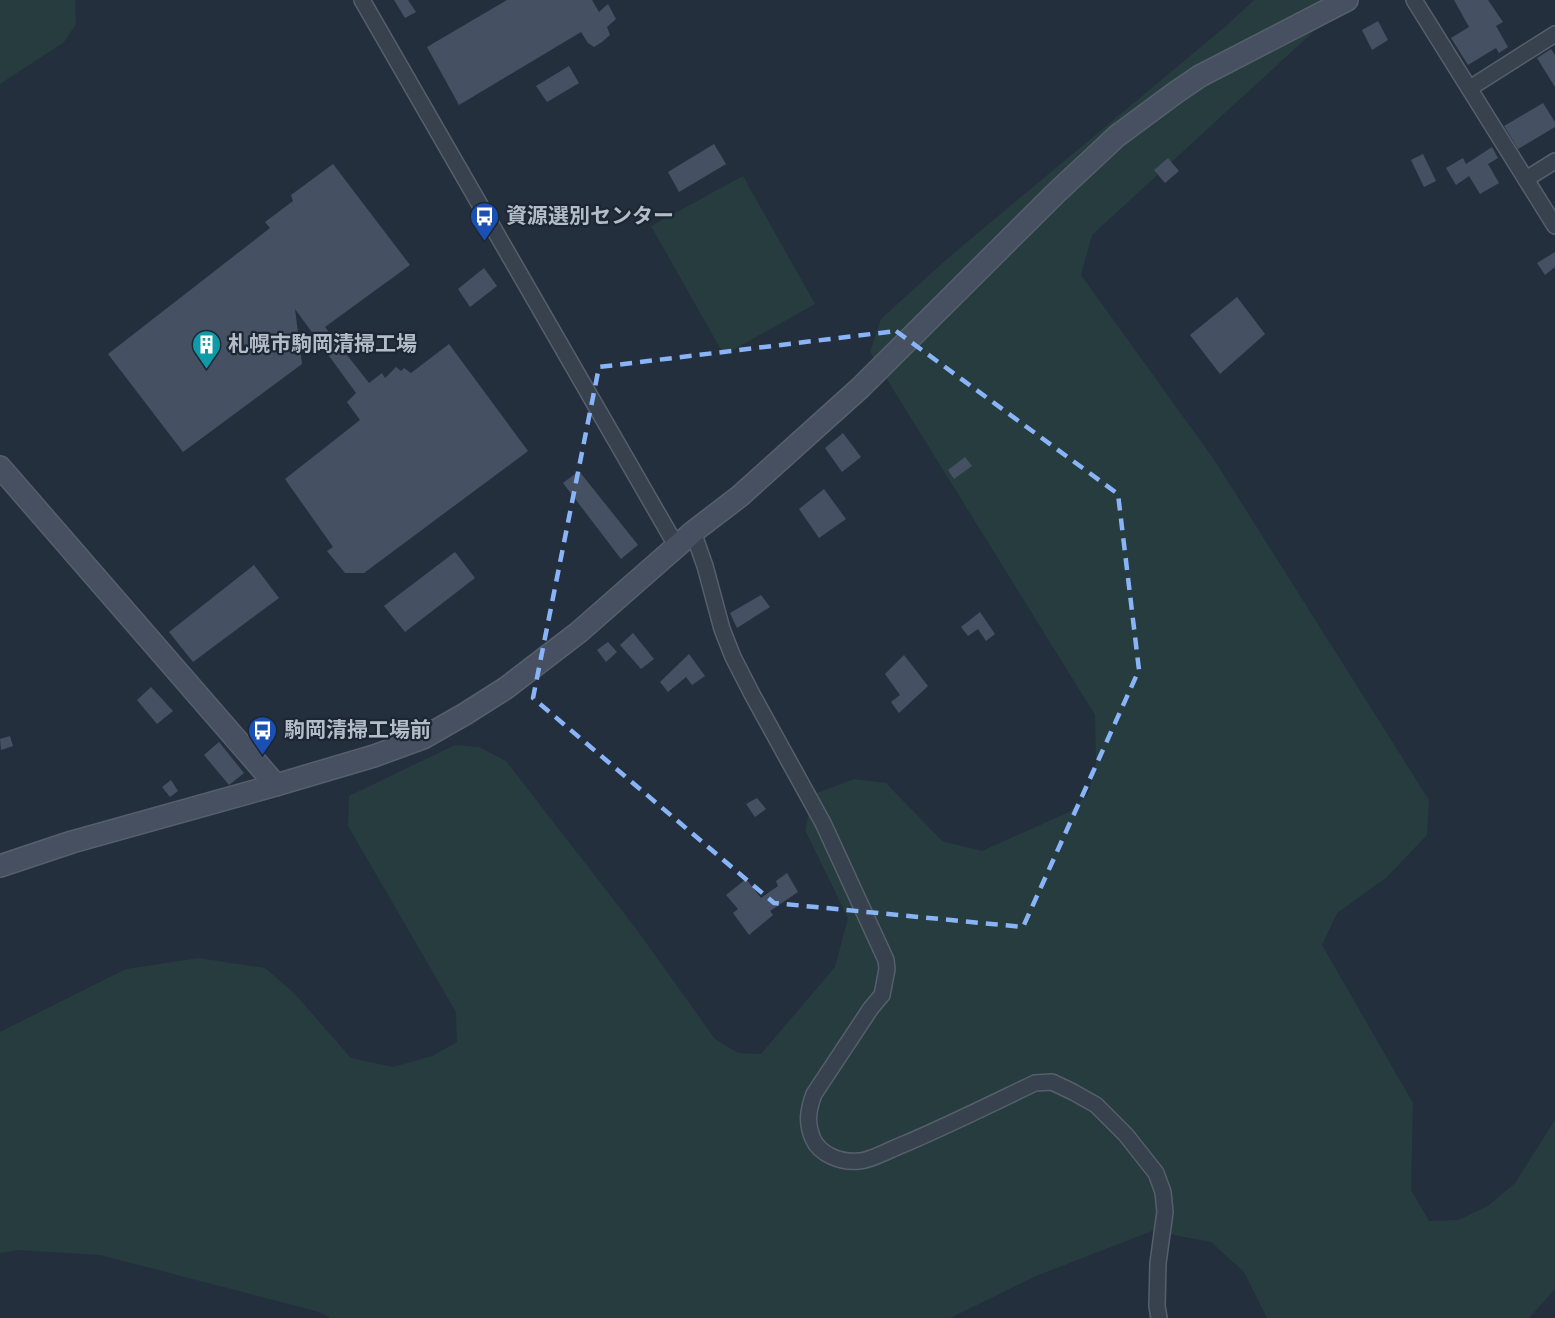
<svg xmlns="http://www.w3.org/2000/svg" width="1555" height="1318" font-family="'Fira Sans','Noto Sans JP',sans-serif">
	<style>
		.green { fill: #263c3f }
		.building { fill: #455162 }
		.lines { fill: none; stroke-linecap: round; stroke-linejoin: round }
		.street-casing { stroke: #565f6c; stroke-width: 18 }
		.secondary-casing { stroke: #565f6c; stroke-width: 24 }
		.street { stroke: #38414e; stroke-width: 15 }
		.secondary { stroke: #465061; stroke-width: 21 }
		.marked { fill: none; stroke: #8ab4f8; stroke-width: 4.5; stroke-dasharray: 12 8; stroke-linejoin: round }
		.labels { text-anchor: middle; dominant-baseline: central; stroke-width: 4.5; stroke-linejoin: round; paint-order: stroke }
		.poi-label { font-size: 21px; font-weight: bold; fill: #b4bcc9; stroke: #1d2633; text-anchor: start }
	</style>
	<rect width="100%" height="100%" fill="#242f3e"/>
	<g class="green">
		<polygon points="0,0 75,0 76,24 64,42 0,84"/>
		<polygon points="1254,0 1348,0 1092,235 1081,275 1215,461 1429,800 1427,835 1387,877 1337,913 1322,945 1413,1103 1411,1190 1429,1221 1458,1220 1488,1206 1515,1183 1555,1120 1555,1289 1529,1318 1267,1318 1244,1272 1211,1242 1152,1231 1036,1276 950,1318 331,1318 316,1311 100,1255 18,1250 0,1253 0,1032 126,969 199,958 265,968 294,993 351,1058 393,1067 432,1056 457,1042 456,1012 348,826 349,796 455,745 479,747 506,761 637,930 715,1039 738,1053 761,1054 835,967 848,918 805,830 814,794 854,779 886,783 942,841 982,851 1069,812 1088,794 1096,763 1095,715 870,352 881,319 948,258 1226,26"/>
		<polygon points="743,176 815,304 724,355 651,226"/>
	</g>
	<g class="building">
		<polygon points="394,0 408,0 416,12 405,18"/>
		<polygon points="507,0 592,0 599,12 608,4 616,19 607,27 610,35 602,42 594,47 588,43 581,32 459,105 427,47"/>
		<polygon points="1454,0 1488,0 1503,22 1496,26 1508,47 1499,53 1496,48 1468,65 1451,38 1469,27"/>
		<polygon points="1378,21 1388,40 1372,50 1362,30"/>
		<polygon points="1551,49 1555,55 1555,87 1537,58"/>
		<polygon points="569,66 579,83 547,102 536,86"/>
		<polygon points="1543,103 1555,122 1555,127 1518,149 1504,126"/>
		<polygon points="714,144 726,164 679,192 668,172"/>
		<polygon points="1492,147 1498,158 1488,164 1499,183 1480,194 1469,176 1456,185 1446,168 1463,158 1466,164"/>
		<polygon points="1423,154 1436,181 1424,187 1411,160"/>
		<polygon points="1168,158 1179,171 1165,183 1154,170"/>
		<polygon points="333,164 410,265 325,327 369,383 382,373 385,378 396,367 401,371 404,368 411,373 449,344 528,451 364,573 345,573 327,551 333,547 285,479 360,420 347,402 356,393 295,309 302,364 183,452 108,354 270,228 265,222 293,201 291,195"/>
		<polygon points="1555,252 1555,267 1545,275 1537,263"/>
		<polygon points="484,268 497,286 470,307 458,289"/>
		<polygon points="1237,297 1265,334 1220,374 1190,335"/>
		<polygon points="843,433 861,457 842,472 825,448"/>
		<polygon points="965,457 972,466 954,479 948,470"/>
		<polygon points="579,471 638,545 621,559 563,483"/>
		<polygon points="824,489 846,519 819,538 799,509"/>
		<polygon points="455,552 475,578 405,632 384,606"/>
		<polygon points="254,565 279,598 193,662 169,632"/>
		<polygon points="761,595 770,607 737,628 730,613"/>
		<polygon points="980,612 995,634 986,641 978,629 968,636 961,627"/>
		<polygon points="633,633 654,659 641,669 620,645"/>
		<polygon points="608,642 617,652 606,662 597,650"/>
		<polygon points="689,654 705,676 692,685 686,677 668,692 660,682"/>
		<polygon points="904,655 928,686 899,713 891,702 900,695 885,674"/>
		<polygon points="151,687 173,711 157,724 137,700"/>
		<polygon points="10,736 13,746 1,750 0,739"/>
		<polygon points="219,742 244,773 229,785 204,755"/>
		<polygon points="171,780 178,791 170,797 162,787"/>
		<polygon points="757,798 766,809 755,817 746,804"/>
		<polygon points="787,873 798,892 770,911 773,915 749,935 733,913 738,909 726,895 746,879 761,898 778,886 776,881"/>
	</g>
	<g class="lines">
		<defs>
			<g id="street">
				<polyline points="362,0 677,547"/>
				<polyline points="1414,0 1555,226"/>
				<polyline points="1470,88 1555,34"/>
				<polyline points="1526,179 1555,161"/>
				<path d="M693,532L705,566L722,629L733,657L753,696L823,823L886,960L887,969L882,995L871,1008L814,1094C808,1110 806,1123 813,1139C820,1155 842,1163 859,1161C870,1161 891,1149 902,1145C947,1126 991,1104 1035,1083L1052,1082L1073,1092L1096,1105L1126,1135L1156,1173L1163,1192L1165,1212L1158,1263L1157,1306L1159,1318"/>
			</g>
			<g id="secondary">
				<polyline points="0,467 276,785"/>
				<polyline points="0,866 72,842 276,785 374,756 423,738 465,714 506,688 579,632 693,532 740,496 860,388 1057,192 1117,136 1175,93 1200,76 1347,0"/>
			</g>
		</defs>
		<use href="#street" class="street-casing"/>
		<use href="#secondary" class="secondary-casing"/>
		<use href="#street" class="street"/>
		<use href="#secondary" class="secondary"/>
	</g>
	<path class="marked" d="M896,331L1118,494L1139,670L1023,927L774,903L533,698L599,367Z"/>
	<defs>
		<symbol id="bus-pin" viewBox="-11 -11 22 30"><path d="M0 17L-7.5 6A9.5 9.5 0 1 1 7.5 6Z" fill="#1a4fb4" stroke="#1d2633"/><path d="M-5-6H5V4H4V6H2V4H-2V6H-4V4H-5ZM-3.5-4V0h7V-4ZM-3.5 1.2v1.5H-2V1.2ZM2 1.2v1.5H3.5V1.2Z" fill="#fff"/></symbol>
		<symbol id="building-pin" viewBox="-11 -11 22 30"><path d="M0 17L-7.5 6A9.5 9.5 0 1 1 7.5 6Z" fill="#0f9aa8" stroke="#1d2633"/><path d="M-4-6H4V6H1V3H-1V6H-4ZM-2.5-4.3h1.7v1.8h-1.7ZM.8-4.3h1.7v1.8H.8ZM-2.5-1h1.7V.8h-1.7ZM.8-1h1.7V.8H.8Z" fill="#fff"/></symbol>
	</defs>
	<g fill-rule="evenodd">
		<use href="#bus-pin" x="468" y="200" width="33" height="45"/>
		<use href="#building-pin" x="190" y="328" width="33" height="45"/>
		<use href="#bus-pin" x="246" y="714" width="33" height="45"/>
	</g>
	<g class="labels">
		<g class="poi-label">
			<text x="506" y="216">資源選別センター</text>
			<text x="228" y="344">札幌市駒岡清掃工場</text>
			<text x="284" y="730">駒岡清掃工場前</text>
		</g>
	</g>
</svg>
